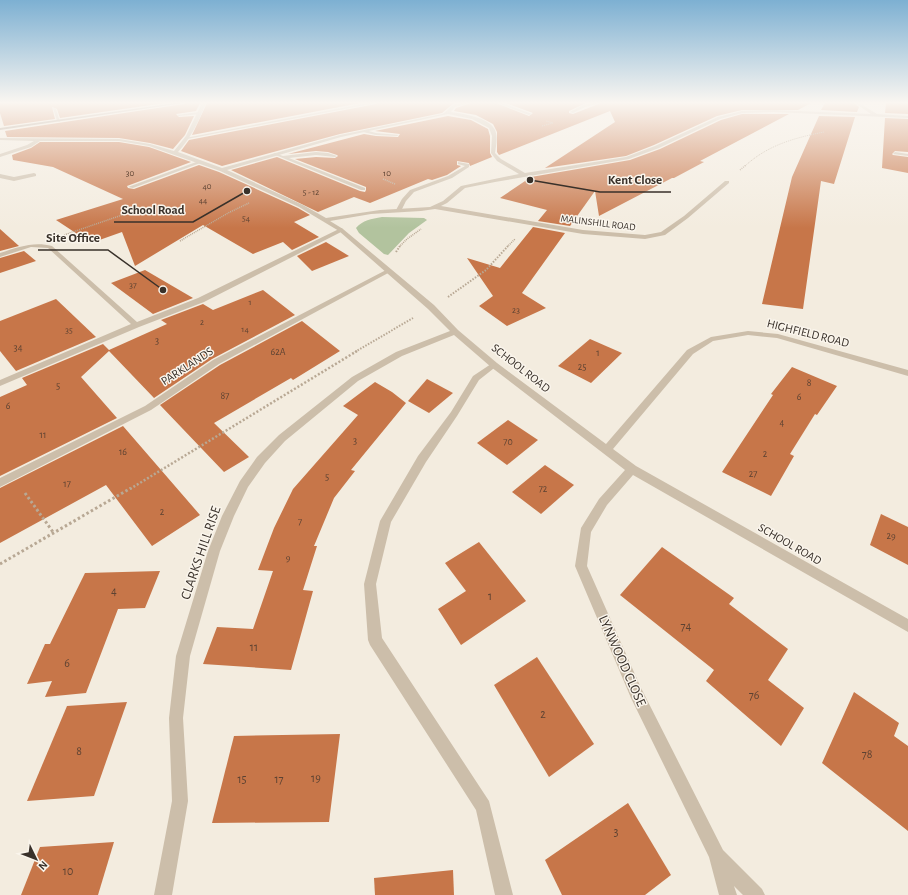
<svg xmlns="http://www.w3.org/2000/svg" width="908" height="895" font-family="'Alegreya Sans',sans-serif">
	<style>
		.green { fill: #b2c39e }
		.building { fill: #c77649 }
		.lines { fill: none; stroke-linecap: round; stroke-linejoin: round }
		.path-far4 { stroke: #b8a894; stroke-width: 1; stroke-dasharray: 1 1; stroke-linecap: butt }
		.path-far3 { stroke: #b8a894; stroke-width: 1.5; stroke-dasharray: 1 1; stroke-linecap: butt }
		.path-far2 { stroke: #b8a894; stroke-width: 2; stroke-dasharray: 1.5 1.5; stroke-linecap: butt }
		.path-far1 { stroke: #b8a894; stroke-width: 2.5; stroke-dasharray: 2 2; stroke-linecap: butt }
		.path { stroke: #b8a894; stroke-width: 3; stroke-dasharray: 2.5 2.5; stroke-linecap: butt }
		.service { fill: #ccbeaa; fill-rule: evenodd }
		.minor { fill: #ccbeaa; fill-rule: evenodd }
		.secondary { fill: #a08d7b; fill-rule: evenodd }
		.labels { text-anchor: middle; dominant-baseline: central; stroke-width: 3; stroke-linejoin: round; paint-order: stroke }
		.far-number-label { font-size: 9px; fill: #5c4232 }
		.far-street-label { font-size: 10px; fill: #39312a; stroke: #faf5ec }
		.number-label { font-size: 10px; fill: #5c4232 }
		.street-label { font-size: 12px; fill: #39312a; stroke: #faf5ec }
		.near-number-label { font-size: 12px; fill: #5c4232 }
		.near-street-label { font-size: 14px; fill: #39312a; stroke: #faf5ec }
		.leader { fill: none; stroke: #39312a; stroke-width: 1.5 }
		.callout-dot { fill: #39312a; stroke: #faf5ec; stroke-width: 1.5 }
		.callout-label { font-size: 13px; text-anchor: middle; font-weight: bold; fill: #39312a; stroke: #faf5ec; stroke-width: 3; stroke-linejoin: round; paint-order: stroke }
	</style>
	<rect width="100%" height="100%" fill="#f3ecdf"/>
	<path class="green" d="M382,217L424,218L427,220L409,233L388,255L384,254L359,233L356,228C363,220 371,219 382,217Z"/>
	<g class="building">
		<polygon points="0,103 165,103 60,118 57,109 52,107 55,119 4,126 0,113"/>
		<polygon points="185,103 200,103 196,111 176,114 179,117 194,116 185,135 173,149 150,143 119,138 7,137 5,131 184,104"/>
		<polygon points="207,103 360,103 192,135"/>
		<polygon points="377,103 454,103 442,113 340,134 222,166 181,151 189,140 376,104"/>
		<polygon points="471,103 496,103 529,116 533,113 506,103 586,103 569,111 569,113 573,114 601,103 811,103 798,110 742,110 717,116 654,145 626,156 545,168 615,122 610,111 499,155 497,152 497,132 493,124 476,115 454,111 456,108"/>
		<polygon points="825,103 854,103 859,107 857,112 821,110"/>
		<polygon points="886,103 908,103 908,114 885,113"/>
		<polygon points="742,114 789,114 700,161 704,162 674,178 672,178 599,216 595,191 570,226 538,221 547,210 500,198 531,177 630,160 660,149 721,120"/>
		<polygon points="448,116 471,120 488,129 490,136 490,153 492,157 470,166 469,163 457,161 457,165 461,166 447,175 432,180 428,179 370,203 354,197 318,212 231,170 277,157 360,191 365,192 366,190 366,187 295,159 316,157 335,158 338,156 337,155 328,152 316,151 288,154 364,134 376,136 398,137 400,134 375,131"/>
		<polygon points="819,116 855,117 834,184 821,181 803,309 762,304 792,177"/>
		<polygon points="885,118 908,119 908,152 895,151 892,154 893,155 908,157 908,173 882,168"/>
		<polygon points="40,142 119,142 149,147 191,162 127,186 128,188 134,189 199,165 219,172 298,208 310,215 294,222 319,237 292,250 283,242 253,254 203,225 135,266 122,232 91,243 56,220 123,199 53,167 13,160 12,155 31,148"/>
		<polygon points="533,227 565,233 522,293 546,308 507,326 479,306 493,296 467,258 500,268"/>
		<polygon points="0,229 19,246 0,251"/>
		<polygon points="326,242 349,256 312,271 297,256"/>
		<polygon points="24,251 36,261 0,273 0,258"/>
		<polygon points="145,270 193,298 153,314 111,283"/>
		<polygon points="263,290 295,315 212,359 154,398 109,351 81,377 117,418 0,476 0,397 27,385 22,378 103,344 109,350 167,324 161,320 203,304 213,310"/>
		<polygon points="56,299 96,337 16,371 0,351 0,321"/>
		<polygon points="302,321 340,351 293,380 291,378 214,423 249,457 224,472 160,405 220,365"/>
		<polygon points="590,339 622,353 591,383 558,366"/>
		<polygon points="792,367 837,386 817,415 815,414 790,454 794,456 771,496 722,472 773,395 771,394"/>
		<polygon points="427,379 453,393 429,413 408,401"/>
		<polygon points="375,382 392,392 406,403 351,470 355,471 334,498 314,546 317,546 303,590 313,591 291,670 203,664 217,627 253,629 273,571 258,570 274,528 293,489 358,415 343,406"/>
		<polygon points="508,420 538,440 507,465 477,443"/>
		<polygon points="123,426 200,515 152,546 106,485 0,543 0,488"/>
		<polygon points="545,465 574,485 541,514 512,492"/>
		<polygon points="881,514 908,527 908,565 870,545"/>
		<polygon points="479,542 526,601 461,645 438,609 466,591 445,563"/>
		<polygon points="662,547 734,598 729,604 788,649 768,680 804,708 781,746 706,681 714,670 620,595"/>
		<polygon points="160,571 145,608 118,609 86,693 45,697 52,681 27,684 45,644 50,644 85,573"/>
		<polygon points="537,657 594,744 549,777 494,685"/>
		<polygon points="854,692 899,723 894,736 908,746 908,831 822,763"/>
		<polygon points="127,702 94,796 27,801 67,706"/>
		<polygon points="340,734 329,822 212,823 234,736"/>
		<polygon points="628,803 671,875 645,895 562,895 545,860"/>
		<polygon points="114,842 98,895 21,895 40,847"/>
		<polygon points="453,870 454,895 375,895 374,878"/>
	</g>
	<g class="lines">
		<g class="path-far4">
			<polyline points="542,126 553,123 546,121"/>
			<path d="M745,166C768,145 794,138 824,132"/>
		</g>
		<g class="path-far3">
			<polyline points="740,170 746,165"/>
			<polyline points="383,179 395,184"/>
			<polyline points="64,235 125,214"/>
			<polyline points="180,241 228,213 249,203"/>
			<polyline points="399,247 407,239 421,229"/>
			<polyline points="507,247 515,239"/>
		</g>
		<g class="path-far2">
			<polyline points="396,252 400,246"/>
			<polyline points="448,297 486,270 508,246"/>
			<polyline points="355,352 413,318"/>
		</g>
		<polyline class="path-far1" points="130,489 357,351"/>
		<g class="path">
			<polyline points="25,493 53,532"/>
			<polyline points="0,564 131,488"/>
		</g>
		<g class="service">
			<polygon points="368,103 376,103 187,139 185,138"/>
			<polygon points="497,103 502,103 532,114 529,115"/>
			<polygon points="593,103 600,103 585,107 573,113 570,112 583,105"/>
			<polygon points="53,108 56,109 60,122 57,121"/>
			<polygon points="200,112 201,114 179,116 177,115"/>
			<polygon points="365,130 376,133 399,135 397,136 376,135 363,132"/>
			<polygon points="316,152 328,153 337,156 335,157 316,155 289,158 365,188 365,190 361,190 273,154 275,153 283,156"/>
			<polygon points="199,161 203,162 133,188 128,187"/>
			<polygon points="458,162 469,164 469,167 452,178 414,192 406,201 401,211 397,211 396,210 402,199 410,190 448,176 465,166 458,164"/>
			<polygon points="34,173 36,174 36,176 14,181 0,178 0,174 14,177"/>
			<path d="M341,228L343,229V231L204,302L139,327L0,386V380L131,324L48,248L31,247L0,257V253C18,247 34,241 52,246L137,322L198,298Z"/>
			<polygon points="388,269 391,271 390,272 219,364 151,410 0,487 0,478 145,406 213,360"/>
			<polygon points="494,362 498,365 479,380 457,416 426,462 391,522 376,584 382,638 489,801 513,895 495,895 476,810 370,645 368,640 364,584 380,521 418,456 451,412 473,376"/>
		</g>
		<g class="minor">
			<path d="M202,103H206C199,121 191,138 178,152L222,168L340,135L442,114C447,112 448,108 453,105C457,103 465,103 470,103L455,107L451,112C463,114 489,117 495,130C498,137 496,146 495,153L501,159L525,173L626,157L655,146L718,117L742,111L773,110L871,114L855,103H859L877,114L908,116V118L773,112L742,113L720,119L659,148L629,159L495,182L465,188L447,203L441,206L583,230L645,235L661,232L684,216L725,181H729V183L688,218L665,235L645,239L583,234L435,209L421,211L371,214L330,221L343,229L434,305L458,330L497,363L606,444L687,350L711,337L748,331L778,334L908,370V376L777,338L748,335L713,341L693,354L613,449L636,466L908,619V632L633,475L607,505L591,532L587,566L641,688L723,850L762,889L765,895H743L734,886L737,895H719L709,857L631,698L575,566L581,528L599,499L625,470L491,367L454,335L402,356L358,381L285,441L265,463L248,487L234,516L220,551L190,656L183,718L188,801L172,895H154L172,801L169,718L176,656L208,551L222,516L240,481L257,457L279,435L352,377L396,352L450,331L428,309L339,231L299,207L220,171L149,146L119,141H40L31,147L0,157V154L27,145L34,141L0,140V138L119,139L150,144L174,151L186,136ZM448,114L472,119L489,128L492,136L491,153L497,161L519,174L461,186L443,201L430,207L380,210L326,218L303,205L227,170L341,137Z"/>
			<polygon points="895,152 908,154 908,156 893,154"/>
		</g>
		<polygon class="secondary" points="175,103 184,103 0,130 0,128"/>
	</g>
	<linearGradient id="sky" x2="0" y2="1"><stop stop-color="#7db0d2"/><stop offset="0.45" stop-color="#faf6f1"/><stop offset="1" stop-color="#faf6f1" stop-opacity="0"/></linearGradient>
	<rect width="908" height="228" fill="url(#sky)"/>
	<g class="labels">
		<g class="far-number-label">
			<text x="130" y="173">30</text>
			<text x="387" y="173">10</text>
			<text x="207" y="186">40</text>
			<text x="311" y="192">5 - 12</text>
			<text x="203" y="200">44</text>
			<text x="246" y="218">54</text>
			<text x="133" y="285">37</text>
			<text x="250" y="302">1</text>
			<text x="516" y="310">23</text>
			<text x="202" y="322">2</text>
			<text x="245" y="329">14</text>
			<text x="69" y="330">35</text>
		</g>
		<g class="far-street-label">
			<text transform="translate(598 223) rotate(7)">MALINSHILL ROAD</text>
		</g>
		<g class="number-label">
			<text x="157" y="341">3</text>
			<text x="18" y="348">34</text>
			<text x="278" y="352">62A</text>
			<text x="598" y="353">1</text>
			<text x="582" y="367">25</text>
			<text x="809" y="383">8</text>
			<text x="58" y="386">5</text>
			<text x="225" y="396">87</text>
			<text x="799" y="397">6</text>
			<text x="8" y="406">6</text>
			<text x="782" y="423">4</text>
			<text x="43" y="435">11</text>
			<text x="355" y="441">3</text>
			<text x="508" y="442">70</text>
			<text x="123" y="452">16</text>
			<text x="765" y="454">2</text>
			<text x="753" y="474">27</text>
			<text x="327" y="477">5</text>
			<text x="67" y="484">17</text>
			<text x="543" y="489">72</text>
			<text x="162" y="512">2</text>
			<text x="300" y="522">7</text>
			<text x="891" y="536">29</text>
			<text x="288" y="558">9</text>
		</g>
		<g class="street-label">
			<text transform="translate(808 333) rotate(14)">HIGHFIELD ROAD</text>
			<text transform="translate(187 366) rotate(-33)">PARKLANDS</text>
			<text transform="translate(521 368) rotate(38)">SCHOOL ROAD</text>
			<text transform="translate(790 544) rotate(30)">SCHOOL ROAD</text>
		</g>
		<g class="near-number-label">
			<text x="114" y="591">4</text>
			<text x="490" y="596">1</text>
			<text x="686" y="626">74</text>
			<text x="254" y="647">11</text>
			<text x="67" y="663">6</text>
			<text x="754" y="695">76</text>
			<text x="543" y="714">2</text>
			<text x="79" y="751">8</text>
			<text x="867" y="754">78</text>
			<text x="316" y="778">19</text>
			<text x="242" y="779">15</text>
			<text x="279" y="779">17</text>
			<text x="616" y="832">3</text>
			<text x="68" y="871">10</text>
		</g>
		<g class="near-street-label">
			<text transform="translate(201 553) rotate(-71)">CLARKS HILL RISE</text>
			<text transform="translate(622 661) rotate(66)">LYNWOOD CLOSE</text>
		</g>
	</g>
	<path class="leader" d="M530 180L600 192H671M247 191L193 222H114M163 290L108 250H38"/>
	<g class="callout-dot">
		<circle cx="530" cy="180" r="4"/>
		<circle cx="247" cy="191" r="4"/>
		<circle cx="163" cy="290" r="4"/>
	</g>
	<g class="callout-label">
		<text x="635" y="184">Kent Close</text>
		<text x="153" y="214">School Road</text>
		<text x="73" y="242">Site Office</text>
	</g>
	<g transform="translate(36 859) rotate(133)" stroke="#faf5ec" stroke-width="3" paint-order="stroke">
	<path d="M0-3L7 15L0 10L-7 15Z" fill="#39312a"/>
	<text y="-6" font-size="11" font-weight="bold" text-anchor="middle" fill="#39312a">N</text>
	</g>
</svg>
